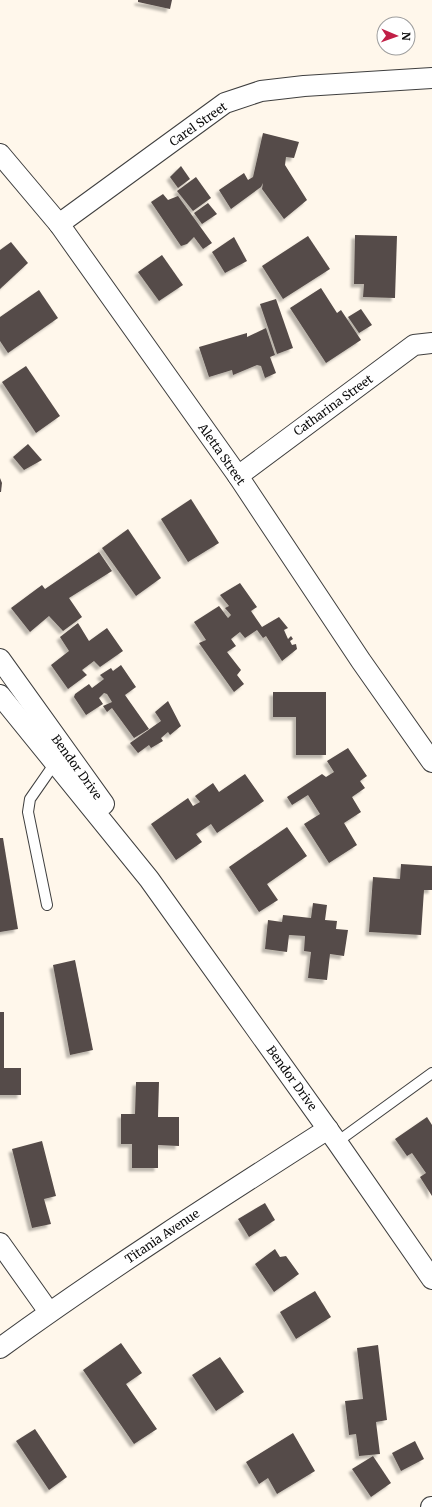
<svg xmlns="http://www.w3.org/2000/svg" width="432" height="1507" font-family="Merriweather,serif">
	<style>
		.building { fill: #554b48; filter: url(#shadow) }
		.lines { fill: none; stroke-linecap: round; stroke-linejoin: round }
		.lane-casing { stroke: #3f3f3f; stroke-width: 12 }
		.street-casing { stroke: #3f3f3f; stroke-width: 22 }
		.lane { stroke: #fff; stroke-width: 10 }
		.street { stroke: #fff; stroke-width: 20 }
		.labels { text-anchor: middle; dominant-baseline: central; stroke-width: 4; stroke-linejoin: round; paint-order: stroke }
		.street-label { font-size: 12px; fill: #0c0c0c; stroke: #fff }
	</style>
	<defs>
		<filter id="shadow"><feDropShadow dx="-3.5" dy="3.5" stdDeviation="1" flood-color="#0004"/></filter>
	</defs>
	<rect width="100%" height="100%" fill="#fff7eb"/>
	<g class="building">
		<polygon points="138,0 172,0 170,9 138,2"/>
		<polygon points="263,133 299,142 294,158 286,157 285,165 307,200 284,219 262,189 263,183 261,187 231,209 219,190 244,173 248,180 253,177"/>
		<polygon points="181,166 190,179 178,188 170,177"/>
		<polygon points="196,177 211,198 193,211 177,191"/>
		<polygon points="163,194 168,200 178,196 212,243 203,249 194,237 187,244 181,246 151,202"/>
		<polygon points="208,203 217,214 202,224 194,213"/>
		<polygon points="355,235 397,236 395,298 363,297 364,284 354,284"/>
		<polygon points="308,236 330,269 283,299 262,266"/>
		<polygon points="234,237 247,261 225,273 212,252"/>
		<polygon points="11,242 28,263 0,289 0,250"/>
		<polygon points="162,255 183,285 159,301 138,272"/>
		<polygon points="321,288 337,313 341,310 361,340 326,363 290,308"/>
		<polygon points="39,290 58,318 8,353 0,341 0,317"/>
		<polygon points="276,299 293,348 277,354 260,304"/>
		<polygon points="361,309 372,325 359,333 348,317"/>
		<polygon points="266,328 275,355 270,357 276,373 265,378 261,366 257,365 233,375 232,370 209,377 199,347 247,333 247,337"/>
		<polygon points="26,366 60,416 36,433 2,382"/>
		<polygon points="28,444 42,460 24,470 13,457"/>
		<polygon points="0,478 2,483 1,492 0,492"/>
		<polygon points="191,499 219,543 188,562 161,519"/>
		<polygon points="128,529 161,578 136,596 102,548"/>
		<polygon points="99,552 112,571 69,598 82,617 63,631 49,616 30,632 11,608 42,585 45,589"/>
		<polygon points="240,583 257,607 251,611 262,627 279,617 288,628 284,630 288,639 291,636 293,639 290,641 292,645 296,644 297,649 282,661 266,636 263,638 257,630 245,638 240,632 231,639 236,646 227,652 241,670 237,675 244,684 234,692 199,643 206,640 194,622 219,606 228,618 231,615 225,608 229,606 220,595"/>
		<polygon points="78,623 89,641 107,628 123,651 100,667 94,661 82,670 87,675 68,689 51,665 69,651 60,637"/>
		<polygon points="121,665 136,687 125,695 149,729 134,738 112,708 107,712 103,706 112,702 107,694 104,693 99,698 103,704 86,715 74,697 75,694 89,684 92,688 104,679 100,675 111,668 113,671"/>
		<polygon points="273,692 326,692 326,755 296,755 296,717 273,717"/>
		<polygon points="168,701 181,726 170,735 168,732 161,738 163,741 151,748 149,745 138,753 130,743 161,721 155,712"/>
		<polygon points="348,748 367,776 360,781 365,788 352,797 361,812 344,823 357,845 329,863 304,824 320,814 308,795 292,805 287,797 322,774 326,777 334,772 327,761"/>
		<polygon points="245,774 264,801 217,833 211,824 196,834 202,842 176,860 151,824 188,798 193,806 200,802 195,796 213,783 219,792"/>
		<polygon points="287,827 307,856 267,884 278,900 259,912 229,867"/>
		<polygon points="0,838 3,838 18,929 0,932"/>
		<polygon points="401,864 432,866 432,890 424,890 421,935 369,932 373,877 400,879"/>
		<polygon points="313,903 327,905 325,920 337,921 336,929 348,930 344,956 330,954 327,980 308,978 311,952 304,951 305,936 289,935 287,952 265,949 268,920 282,922 283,915 311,918"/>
		<polygon points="75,960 93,1050 70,1055 53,965"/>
		<polygon points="0,1012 4,1012 4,1068 21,1068 21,1095 0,1095"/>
		<polygon points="136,1082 159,1082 158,1117 179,1117 179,1146 158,1145 158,1168 132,1168 132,1144 121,1144 121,1114 135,1114"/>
		<polygon points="427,1117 432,1125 432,1196 420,1177 426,1173 412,1153 407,1156 395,1139"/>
		<polygon points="42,1141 56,1196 44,1199 51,1224 32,1228 12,1149"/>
		<polygon points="265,1203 275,1220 249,1237 238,1219"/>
		<polygon points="275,1249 280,1257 286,1256 299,1274 274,1292 255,1264"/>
		<polygon points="315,1291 331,1317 296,1339 280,1312"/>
		<polygon points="121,1343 142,1373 126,1384 157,1429 134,1444 83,1370"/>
		<polygon points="378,1345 387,1420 376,1422 380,1454 359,1456 356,1434 349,1435 345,1401 363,1399 357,1348"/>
		<polygon points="220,1357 244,1392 216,1411 192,1375"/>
		<polygon points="35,1429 67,1477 49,1490 16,1441"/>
		<polygon points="293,1433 315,1471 277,1494 268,1478 259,1484 246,1462"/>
		<polygon points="415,1441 424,1459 401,1471 392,1453"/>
		<polygon points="373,1456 391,1483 371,1497 352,1469"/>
	</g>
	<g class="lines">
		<defs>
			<g id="lane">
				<polyline points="47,905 28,812 30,799 55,763"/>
				<polyline points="337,1142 432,1073"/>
			</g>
			<g id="street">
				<polyline points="0,154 59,224 238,476 361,661 432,762"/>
				<polyline points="59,224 225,103 261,91 304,86 432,78"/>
				<polyline points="238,476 414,345 432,343"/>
				<polyline points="0,659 104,804"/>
				<polyline points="0,695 149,879 337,1142 432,1279"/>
				<polyline points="0,1243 49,1312"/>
				<path d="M0,1348C106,1271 217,1200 328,1129"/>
				<polyline points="431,1507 432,1507"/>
			</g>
		</defs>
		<use href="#lane" class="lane-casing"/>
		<use href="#street" class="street-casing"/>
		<use href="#lane" class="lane"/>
		<use href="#street" class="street"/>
	</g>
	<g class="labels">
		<g class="street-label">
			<text transform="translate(198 124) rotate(-35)">Carel Street</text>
			<text transform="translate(333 405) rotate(-36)">Catharina Street</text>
			<text transform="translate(222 454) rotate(55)">Aletta Street</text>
			<text transform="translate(77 767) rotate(54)">Bendor Drive</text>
			<text transform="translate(292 1078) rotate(54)">Bendor Drive</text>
			<text transform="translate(162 1236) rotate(-34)">Titania Avenue</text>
		</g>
	</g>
	<g transform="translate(396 36) rotate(92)"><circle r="19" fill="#ffffff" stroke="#9e9e9e"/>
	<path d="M0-3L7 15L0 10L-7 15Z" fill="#c11f46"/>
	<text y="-6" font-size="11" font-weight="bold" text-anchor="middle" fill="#0c0c0c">N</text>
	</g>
</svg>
